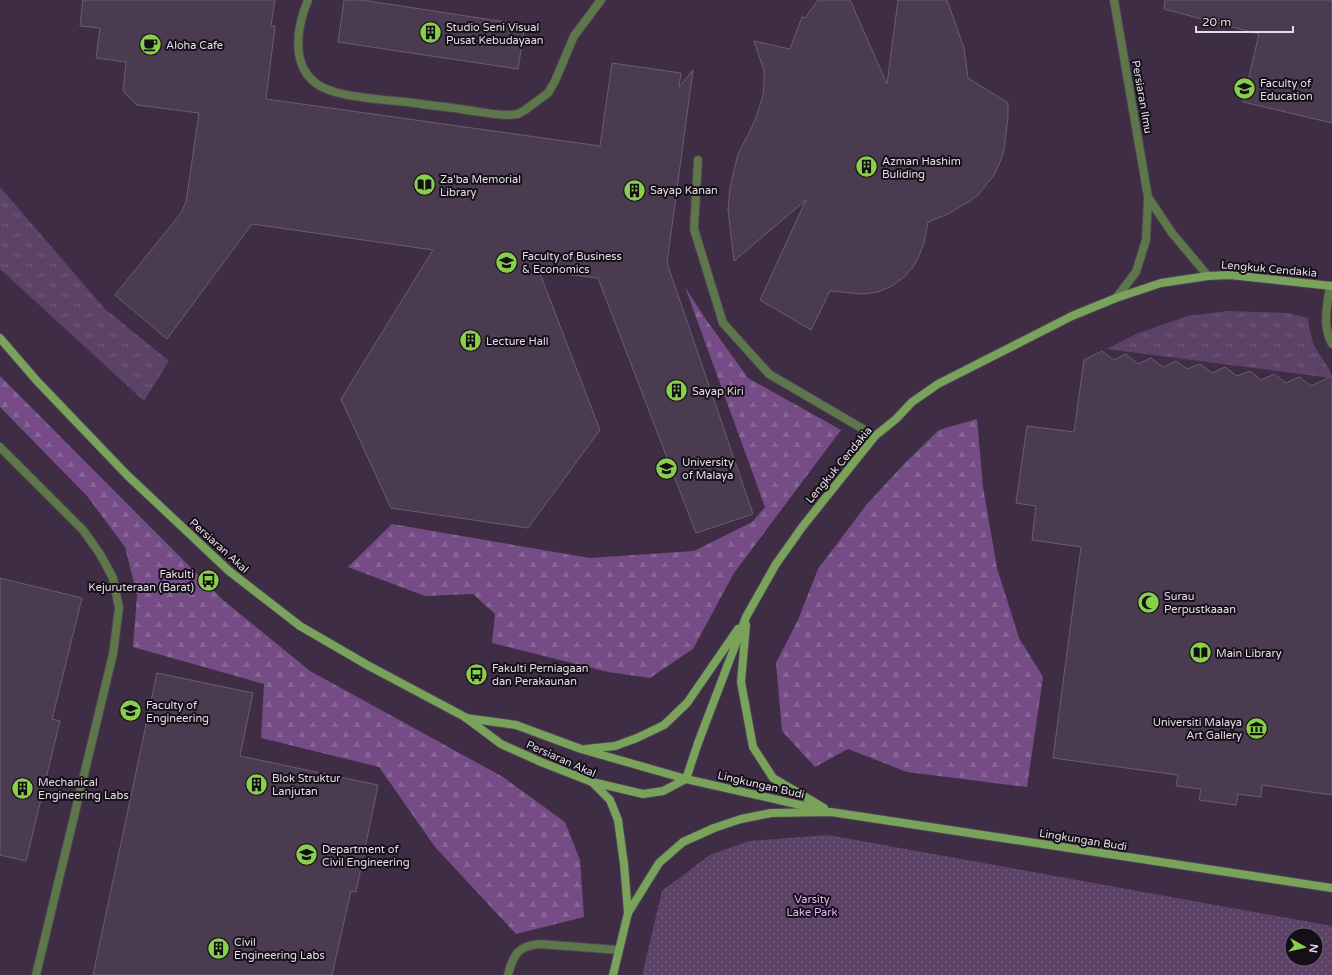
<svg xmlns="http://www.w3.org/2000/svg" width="1332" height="975" font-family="'Varela Round',sans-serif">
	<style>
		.built { fill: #3f2d46; fill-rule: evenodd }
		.grass { fill: url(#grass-tufts) }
		.forest { fill: url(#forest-firs) }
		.park { fill: url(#park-dots); fill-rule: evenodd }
		.building { fill: #4a3b50; stroke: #6b5c72 }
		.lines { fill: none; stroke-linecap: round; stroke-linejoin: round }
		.lane-casing { stroke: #4d4052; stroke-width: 10 }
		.street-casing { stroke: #4d4052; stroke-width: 10 }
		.secondary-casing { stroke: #4d4052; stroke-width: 10 }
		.lane { stroke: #5d764a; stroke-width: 8 }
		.street { stroke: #5d764a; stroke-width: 8 }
		.secondary { stroke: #79a25b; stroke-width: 8 }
		.labels { text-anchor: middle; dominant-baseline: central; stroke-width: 4; stroke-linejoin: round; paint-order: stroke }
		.poi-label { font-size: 11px; fill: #e4dbe8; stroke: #150f17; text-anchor: start }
		.street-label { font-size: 11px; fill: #e4dbe8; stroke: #150f17 }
		.park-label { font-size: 11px; fill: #e1b2f4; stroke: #150f17 }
	</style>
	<defs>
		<pattern id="grass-tufts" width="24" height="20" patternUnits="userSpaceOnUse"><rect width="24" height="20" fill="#5d4268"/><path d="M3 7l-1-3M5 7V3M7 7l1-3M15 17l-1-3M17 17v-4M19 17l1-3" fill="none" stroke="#745d7e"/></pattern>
		<pattern id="forest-firs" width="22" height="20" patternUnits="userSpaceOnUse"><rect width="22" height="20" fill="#754c85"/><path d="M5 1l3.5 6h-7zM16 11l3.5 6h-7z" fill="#886596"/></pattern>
		<pattern id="park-dots" width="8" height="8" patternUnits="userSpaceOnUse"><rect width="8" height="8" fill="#5d4268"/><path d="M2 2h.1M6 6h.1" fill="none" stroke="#745d7e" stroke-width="1.8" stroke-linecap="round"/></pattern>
	</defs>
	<rect width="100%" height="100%" fill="#302236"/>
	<path class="built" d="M0,0H1332V975H0ZM1292,935H1316V959H1292Z"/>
	<g class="grass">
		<polygon points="0,187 105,309 169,361 144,401 0,269"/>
		<path d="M1227,311L1288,313L1308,318C1309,326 1310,335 1313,343C1317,353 1332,369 1332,378L1107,349L1136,334L1188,316Z"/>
	</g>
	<g class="forest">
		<polygon points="685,287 705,318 748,378 841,430 734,573 693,649 650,678 608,672 492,643 495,614 473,594 425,596 348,567 392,524 590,558 694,551 752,522 765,507"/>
		<polygon points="0,376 223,600 310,671 503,777 565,822 580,860 584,917 516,934 435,847 379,767 261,738 264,684 133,647 137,595 125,547 87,496 0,407"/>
		<polygon points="977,419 983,487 997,568 1019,638 1043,677 1027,787 907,772 848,749 815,767 782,731 776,663 798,620 818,569 867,504 906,462 939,430"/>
	</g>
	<path class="park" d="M828,835L1332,926V975H642L662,891L710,855L749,841ZM1292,935H1316V959H1292Z"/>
	<g class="building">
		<polygon points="83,0 275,0 271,26 275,26 266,99 600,146 612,63 681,73 679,87 693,70 667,263 753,514 696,533 598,278 539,271 600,430 528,528 391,508 341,399 433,250 252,224 167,339 115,295 181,213 186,202 199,113 137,105 123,91 126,62 96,58 100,28 80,26"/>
		<polygon points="344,0 362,0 525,25 518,69 338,42"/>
		<polygon points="818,0 850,0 887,84 898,0 947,0 964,48 968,78 1008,103 1008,117 1004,150 1000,162 994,175 978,195 970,201 948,214 928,222 924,243 919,256 913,267 904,277 892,286 878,292 863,294 830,291 811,330 760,300 806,200 734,261 728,210 730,187 738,154 751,129 757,115 763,95 764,83 764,71 754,41 790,49 802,17 805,18"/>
		<polygon points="1165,0 1332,0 1332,123 1243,102 1259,34 1164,9"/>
		<polygon points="1102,351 1114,360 1126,354 1138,364 1151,358 1163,367 1176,361 1187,369 1200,364 1212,373 1225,367 1237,376 1250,371 1261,380 1274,374 1286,383 1299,377 1311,386 1332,376 1332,795 1262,785 1261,797 1238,794 1236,805 1199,800 1201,789 1176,786 1178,775 1053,758 1081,547 1032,540 1036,506 1016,503 1027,426 1074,432 1084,360"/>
		<polygon points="0,578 82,598 52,719 60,721 26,861 0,855"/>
		<polygon points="157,673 253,693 240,756 378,785 356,892 351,891 332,975 93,975"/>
	</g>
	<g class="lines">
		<defs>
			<g id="lane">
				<path d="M308,0C297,26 290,65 317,84C336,98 390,100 415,103C432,106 450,107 467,110C481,112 495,115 509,115L518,114L525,110L548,93L555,81L574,36L601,0"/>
				<polyline points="698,160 694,229 723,323 769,374 875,436"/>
				<path d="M1330,286C1327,306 1322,325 1332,344"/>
				<polyline points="0,447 83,530 100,554 113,578 119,608 113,654 36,975"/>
				<path d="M508,975C513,955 518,946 539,944L619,950"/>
			</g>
			<g id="street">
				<polyline points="1114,0 1148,197"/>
				<polyline points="1116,298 1136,272 1146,240 1148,197 1172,233 1208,276"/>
			</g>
			<g id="secondary">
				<polyline points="0,338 37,381 127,475 229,571 300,626 369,666 465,717 501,744 541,762 592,782 610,800 618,820 624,864 628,913"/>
				<polyline points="746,625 741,682 753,747 773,778 824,808"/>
				<polyline points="466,718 516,725 581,749 686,779 818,809"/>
				<polyline points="586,749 615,746 637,738 664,725 687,703 738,629"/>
				<polyline points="592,782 643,794 663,791 686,779 698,743 746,617 776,564 803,526 875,436 896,419 912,402 938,384 1072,316 1116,298 1161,283 1208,276 1230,275 1332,286"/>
				<polyline points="613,975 628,913 659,863 683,842 714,828 741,819 771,813 831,812 1332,888"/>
			</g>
		</defs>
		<use href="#lane" class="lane-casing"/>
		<use href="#street" class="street-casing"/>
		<use href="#secondary" class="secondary-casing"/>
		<use href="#lane" class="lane"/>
		<use href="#street" class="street"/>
		<use href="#secondary" class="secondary"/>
	</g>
	<defs>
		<symbol id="building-disc" viewBox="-11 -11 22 22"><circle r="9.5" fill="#88cf4a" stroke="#150f17"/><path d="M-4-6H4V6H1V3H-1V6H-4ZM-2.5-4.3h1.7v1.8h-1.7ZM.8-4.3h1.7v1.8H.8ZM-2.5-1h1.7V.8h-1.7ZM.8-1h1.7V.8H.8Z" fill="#111"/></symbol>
		<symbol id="cafe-disc" viewBox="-11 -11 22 22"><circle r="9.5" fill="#88cf4a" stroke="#150f17"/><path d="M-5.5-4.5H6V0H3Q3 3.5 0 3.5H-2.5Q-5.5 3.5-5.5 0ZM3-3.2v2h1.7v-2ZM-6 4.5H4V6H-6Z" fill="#111"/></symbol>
		<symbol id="university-disc" viewBox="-11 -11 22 22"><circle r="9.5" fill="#88cf4a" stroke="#150f17"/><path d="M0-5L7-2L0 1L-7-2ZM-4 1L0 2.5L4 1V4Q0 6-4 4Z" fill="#111"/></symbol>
		<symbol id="library-disc" viewBox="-11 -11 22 22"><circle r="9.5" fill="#88cf4a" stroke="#150f17"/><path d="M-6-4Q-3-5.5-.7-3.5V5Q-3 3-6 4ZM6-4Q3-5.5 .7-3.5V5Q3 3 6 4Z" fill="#111"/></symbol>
		<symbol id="bus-disc" viewBox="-11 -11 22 22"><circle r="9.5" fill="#88cf4a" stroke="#150f17"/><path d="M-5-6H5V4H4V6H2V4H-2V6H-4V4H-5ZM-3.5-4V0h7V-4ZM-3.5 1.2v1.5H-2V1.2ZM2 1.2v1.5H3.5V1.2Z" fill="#111"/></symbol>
		<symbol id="mosque-disc" viewBox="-11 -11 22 22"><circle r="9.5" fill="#88cf4a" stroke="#150f17"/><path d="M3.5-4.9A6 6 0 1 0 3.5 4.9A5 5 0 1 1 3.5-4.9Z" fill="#111"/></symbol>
		<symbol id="museum-disc" viewBox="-11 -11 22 22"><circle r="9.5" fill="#88cf4a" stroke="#150f17"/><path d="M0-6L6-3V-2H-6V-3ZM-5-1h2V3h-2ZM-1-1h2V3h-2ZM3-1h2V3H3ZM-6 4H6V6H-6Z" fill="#111"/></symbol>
	</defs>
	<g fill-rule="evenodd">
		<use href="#building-disc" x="418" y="20" width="25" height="25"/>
		<use href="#cafe-disc" x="138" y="32" width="25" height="25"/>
		<use href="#university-disc" x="1232" y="76" width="25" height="25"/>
		<use href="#building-disc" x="854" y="154" width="25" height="25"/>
		<use href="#library-disc" x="412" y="172" width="25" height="25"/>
		<use href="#building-disc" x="622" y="178" width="25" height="25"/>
		<use href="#university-disc" x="494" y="250" width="25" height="25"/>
		<use href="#building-disc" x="458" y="328" width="25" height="25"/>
		<use href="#building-disc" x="664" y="378" width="25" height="25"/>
		<use href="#university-disc" x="654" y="456" width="25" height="25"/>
		<use href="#bus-disc" x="196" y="568" width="25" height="25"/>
		<use href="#mosque-disc" x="1136" y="590" width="25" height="25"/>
		<use href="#library-disc" x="1188" y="640" width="25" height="25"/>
		<use href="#bus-disc" x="464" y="662" width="25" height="25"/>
		<use href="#university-disc" x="118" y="698" width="25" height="25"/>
		<use href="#museum-disc" x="1244" y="716" width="25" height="25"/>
		<use href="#building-disc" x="244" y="772" width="25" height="25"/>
		<use href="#building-disc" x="10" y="776" width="25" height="25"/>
		<use href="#university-disc" x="294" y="842" width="25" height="25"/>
		<use href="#building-disc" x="206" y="936" width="25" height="25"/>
	</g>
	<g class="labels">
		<g class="poi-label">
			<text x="446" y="27">Studio Seni Visual<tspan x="446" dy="13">Pusat Kebudayaan</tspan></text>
			<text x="166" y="45">Aloha Cafe</text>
			<text x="1260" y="83">Faculty of<tspan x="1260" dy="13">Education</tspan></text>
			<text x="882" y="161">Azman Hashim<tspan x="882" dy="13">Buliding</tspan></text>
			<text x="440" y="179">Za'ba Memorial<tspan x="440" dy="13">Library</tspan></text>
			<text x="650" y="190">Sayap Kanan</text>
			<text x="522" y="256">Faculty of Business<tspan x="522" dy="13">&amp; Economics</tspan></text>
			<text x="486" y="341">Lecture Hall</text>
			<text x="692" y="391">Sayap Kiri</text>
			<text x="682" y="462">University<tspan x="682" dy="13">of Malaya</tspan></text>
			<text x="194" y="574" text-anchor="end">Fakulti<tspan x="194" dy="13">Kejuruteraan (Barat)</tspan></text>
			<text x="1164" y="596">Surau<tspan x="1164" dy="13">Perpustkaaan</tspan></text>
			<text x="1216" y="653">Main Library</text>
			<text x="492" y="668">Fakulti Perniagaan<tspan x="492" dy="13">dan Perakaunan</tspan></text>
			<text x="146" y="705">Faculty of<tspan x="146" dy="13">Engineering</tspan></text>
			<text x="1242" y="722" text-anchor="end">Universiti Malaya<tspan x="1242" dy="13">Art Gallery</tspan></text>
			<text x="272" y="778">Blok Struktur<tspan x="272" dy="13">Lanjutan</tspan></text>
			<text x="38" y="782">Mechanical<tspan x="38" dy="13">Engineering Labs</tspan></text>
			<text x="322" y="849">Department of<tspan x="322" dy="13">Civil Engineering</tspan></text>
			<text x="234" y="942">Civil<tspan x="234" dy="13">Engineering Labs</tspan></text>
		</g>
		<g class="street-label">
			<text transform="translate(1142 97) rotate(80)">Persiaran Ilmu</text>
			<text transform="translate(1269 269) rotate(5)">Lengkuk Cendakia</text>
			<text transform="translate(839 465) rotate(-50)">Lengkuk Cendakia</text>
			<text transform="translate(219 546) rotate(42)">Persiaran Akal</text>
			<text transform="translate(561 759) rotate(24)">Persiaran Akal</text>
			<text transform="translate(761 785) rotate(13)">Lingkungan Budi</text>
			<text transform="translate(1083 840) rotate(9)">Lingkungan Budi</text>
		</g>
		<g class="park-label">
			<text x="812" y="899">Varsity<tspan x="812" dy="13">Lake Park</tspan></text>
		</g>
	</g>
	<g transform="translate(1304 947) rotate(98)"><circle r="19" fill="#150f17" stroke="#68616b"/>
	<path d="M0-3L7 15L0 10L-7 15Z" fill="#88cf4a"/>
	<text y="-6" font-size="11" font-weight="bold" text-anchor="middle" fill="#e4dbe8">N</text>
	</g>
	<path d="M1196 26v6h97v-6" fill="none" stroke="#e4dbe8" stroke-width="2"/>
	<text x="1202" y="26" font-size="12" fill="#e4dbe8" stroke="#150f17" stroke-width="3" paint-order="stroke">20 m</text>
</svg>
